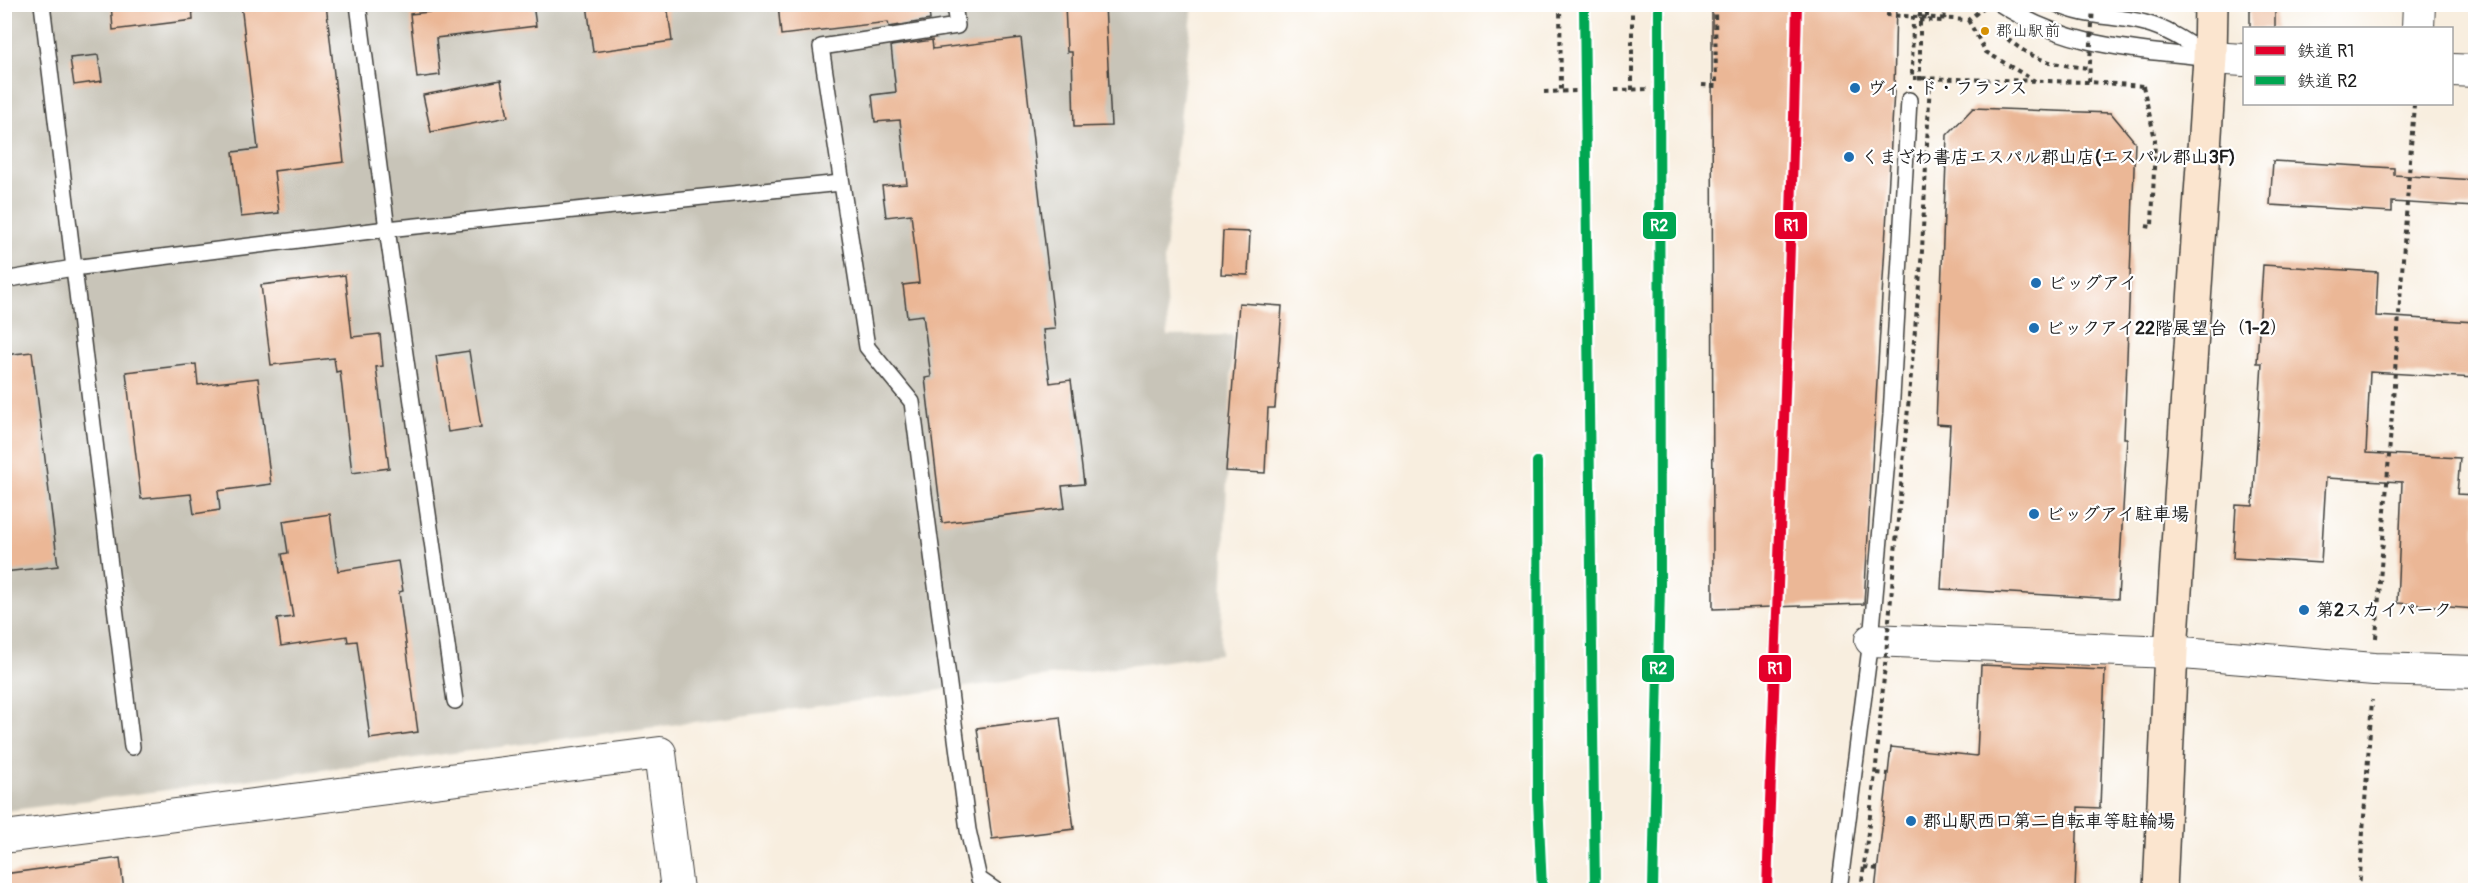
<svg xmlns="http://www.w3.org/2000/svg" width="2480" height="895" font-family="Pangolin,'Klee One',sans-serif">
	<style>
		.industrial { fill: #c8c4b8 }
		.building { fill: #ebb796 }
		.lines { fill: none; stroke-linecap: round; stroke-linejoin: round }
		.lane-casing { stroke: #3d3c39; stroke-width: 18 }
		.street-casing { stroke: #3d3c39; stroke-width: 34 }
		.secondary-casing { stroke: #3d3c39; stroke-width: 36 }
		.path { stroke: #3d3c39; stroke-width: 4; stroke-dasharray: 4.5 4.5; stroke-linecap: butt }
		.lane { stroke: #fff; stroke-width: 15 }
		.street { stroke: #fff; stroke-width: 32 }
		.secondary { stroke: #fbe5cf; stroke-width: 33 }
		.rail-casing { stroke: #1c1c1c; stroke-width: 7 }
		.rail { stroke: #fff; stroke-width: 4.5; stroke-dasharray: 14; stroke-linecap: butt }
		.path-bridge { stroke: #3d3c39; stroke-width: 4; stroke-dasharray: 4.5 4.5; stroke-linecap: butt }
		.rail-1-casing { stroke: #fff; stroke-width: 15 }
		.rail-2-casing { stroke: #fff; stroke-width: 15 }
		.rail-1 { stroke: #e4002b; stroke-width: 10 }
		.rail-2 { stroke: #00a651; stroke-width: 10 }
		.bus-dot { fill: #d69104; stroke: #fff; stroke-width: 2 }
		.poi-dot { fill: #1f6fb2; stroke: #fff; stroke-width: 2 }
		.labels { text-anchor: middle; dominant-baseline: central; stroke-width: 4.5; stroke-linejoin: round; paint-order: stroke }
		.bus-label { font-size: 16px; fill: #1c1c1c; stroke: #fff; text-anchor: start }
		.poi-label { font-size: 18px; font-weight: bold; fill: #1c1c1c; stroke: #fff; text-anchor: start }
		.line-badge { stroke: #fff; stroke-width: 2 }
		.badge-label { font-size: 16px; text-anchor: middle; font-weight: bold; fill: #fff }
	</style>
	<rect width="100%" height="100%" fill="#fff"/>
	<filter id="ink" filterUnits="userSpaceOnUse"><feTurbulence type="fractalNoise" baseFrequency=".0167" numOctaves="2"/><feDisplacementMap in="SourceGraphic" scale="12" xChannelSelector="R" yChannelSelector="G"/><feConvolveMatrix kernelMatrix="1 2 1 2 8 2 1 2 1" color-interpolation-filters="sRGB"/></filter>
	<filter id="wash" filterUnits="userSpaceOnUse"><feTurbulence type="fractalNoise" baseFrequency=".008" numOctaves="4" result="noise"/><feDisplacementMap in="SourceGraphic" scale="24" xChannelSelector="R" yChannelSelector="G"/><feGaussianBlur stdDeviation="1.35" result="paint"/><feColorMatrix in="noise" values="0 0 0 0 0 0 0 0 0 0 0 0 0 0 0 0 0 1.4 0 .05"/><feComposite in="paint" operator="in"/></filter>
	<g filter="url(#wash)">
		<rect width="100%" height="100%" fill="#f8eedf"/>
		<polygon class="industrial" points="4,5 1193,5 1164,260 1168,336 1233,335 1220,654 5,811"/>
		<g id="blocks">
			<g class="building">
				<polygon points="111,4 192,4 193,20 113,30"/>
				<polygon points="241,4 326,4 344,162 274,171 279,213 241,217 233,152 258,149"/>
				<polygon points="476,4 533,4 536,26 436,38 440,75 417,78 410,14 477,7"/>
				<polygon points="587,4 667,4 672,41 593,52"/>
				<polygon points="778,4 928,4 930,20 889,27 888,22 781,35"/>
				<polygon points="1065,4 1105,4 1111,126 1074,127 1072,52 1067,52"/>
				<polygon points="1712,4 1896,4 1894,91 1864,604 1713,609"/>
				<rect x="2250" y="4" width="25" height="24"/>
				<polygon points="1021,38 1055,329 1043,330 1050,383 1071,380 1084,484 1062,486 1065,508 942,523 925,378 931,377 923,315 907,317 903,285 919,283 911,214 886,217 882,186 907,184 900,120 875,122 872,95 896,92 891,46 932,40 933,49"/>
				<polygon points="98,55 102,81 74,85 70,58"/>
				<polygon points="501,80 508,117 431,132 423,95"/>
				<polygon points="1973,108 2111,113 2135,142 2124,438 2127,438 2118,599 1941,589 1950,425 1936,424 1947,135"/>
				<polygon points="2273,161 2394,168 2394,175 2475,180 2475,207 2392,202 2392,212 2270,205"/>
				<polygon points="1223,231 1250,232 1248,275 1221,274"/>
				<polygon points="2263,265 2378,272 2376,316 2475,322 2475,378 2370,372 2366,453 2460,458 2457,494 2475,495 2475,609 2397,603 2402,482 2326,478 2321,563 2233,558 2236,505 2253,506 2262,363 2257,363"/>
				<polygon points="345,275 352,337 380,334 383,366 376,367 389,468 352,473 340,371 336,372 334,358 271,365 261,285"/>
				<polygon points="1239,303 1282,306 1275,408 1268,408 1265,473 1226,471"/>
				<polygon points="469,351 481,427 448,432 436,356"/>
				<polygon points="32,352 58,566 4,572 4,355"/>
				<polygon points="196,364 198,385 258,378 271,484 218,491 220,510 194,514 191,494 141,499 126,372"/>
				<polygon points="330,514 338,571 398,561 403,591 399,592 418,732 370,739 357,641 348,642 347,636 281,646 277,619 293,617 282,554 288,553 283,521"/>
				<polygon points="1981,665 2105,670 2100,808 2078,807 2075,891 1875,891 1891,747 1977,756"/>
				<polygon points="1060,717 1074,829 992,839 977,728"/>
				<polygon points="120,858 124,891 4,891 4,874"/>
			</g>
		</g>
	</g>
	<g filter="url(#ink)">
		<use href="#blocks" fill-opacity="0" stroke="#3d3c39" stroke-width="1.5"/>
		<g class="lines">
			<defs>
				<g id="lane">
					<polyline points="42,4 132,747"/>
					<polyline points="358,4 387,229 455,701"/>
					<polyline points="954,4 957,26 821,47 867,347 912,402 968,830 979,879 995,890"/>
					<path d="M2000,4C2068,48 2133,49 2210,58"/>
					<path d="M2057,4C2084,18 2116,15 2145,23C2168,29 2188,43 2208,56"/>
					<polyline points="4,280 73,268 387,229 841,183"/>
					<polyline points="1839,890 1871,640 1891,415 1909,100"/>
				</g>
				<g id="street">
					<polyline points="2418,28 2419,4"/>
					<polyline points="2210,58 2244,60"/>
					<polyline points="2452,70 2476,71"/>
					<polyline points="1871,640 2171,652 2374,669 2476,672"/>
					<polyline points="4,837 660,753 677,890"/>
				</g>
				<polyline id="secondary" points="2160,890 2171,652 2210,58 2211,4"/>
			</defs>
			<use href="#lane" class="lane-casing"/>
			<use href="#street" class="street-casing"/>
			<use href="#secondary" class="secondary-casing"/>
			<g class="path">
				<polyline points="1560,4 1561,92"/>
				<polyline points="1920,4 1920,82"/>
				<polyline points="1927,17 1927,4"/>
				<polyline points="1919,20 1944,21 1946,4"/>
				<polyline points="1968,20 1986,52 2035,81"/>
				<path d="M2001,33C2030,60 2052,65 2090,68"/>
				<polyline points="1702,85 1716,86 1715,4"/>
				<polyline points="2143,86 2155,139 2152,227 2145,226"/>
				<polyline points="1615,90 1651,89"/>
				<polyline points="1632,90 1632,4"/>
				<polyline points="1544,92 1577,91"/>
				<polyline points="2376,638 2414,104"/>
				<polyline points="1877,773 1888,774"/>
				<polyline points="1864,867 1877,869"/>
				<polyline points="2359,890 2372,700"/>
			</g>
			<use href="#lane" class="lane"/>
			<use href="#street" class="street"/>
			<use href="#secondary" class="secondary"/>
			<defs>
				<polyline id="rail" points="1653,890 1660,585 1659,4"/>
			</defs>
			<use href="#rail" class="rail-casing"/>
			<use href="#rail" class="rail"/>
			<g class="path-bridge">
				<polyline points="1886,15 1968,20 1988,4"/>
				<polyline points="1913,16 1912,78 2089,82 2143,86"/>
				<polyline points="2089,82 2093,4"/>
				<polyline points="1861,890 1876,766 1922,251 1930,79"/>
			</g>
			<defs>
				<path id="rail-1" d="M1767,890C1777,595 1790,300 1797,4"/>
				<g id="rail-2">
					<polyline points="1584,4 1595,890"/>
					<polyline points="1537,462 1538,799 1542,890"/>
					<polyline points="1653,890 1660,585 1659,4"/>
				</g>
			</defs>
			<use href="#rail-1" class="rail-1-casing"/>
			<use href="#rail-2" class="rail-2-casing"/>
			<use href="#rail-1" class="rail-1"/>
			<use href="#rail-2" class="rail-2"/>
		</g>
	</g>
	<circle class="bus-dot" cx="1985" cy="31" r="5"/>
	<g class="poi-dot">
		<circle cx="1855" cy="88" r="6"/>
		<circle cx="1849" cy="157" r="6"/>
		<circle cx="2036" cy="283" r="6"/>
		<circle cx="2034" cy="328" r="6"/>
		<circle cx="2034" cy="514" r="6"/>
		<circle cx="2304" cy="610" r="6"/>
		<circle cx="1911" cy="821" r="6"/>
	</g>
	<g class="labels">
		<g class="bus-label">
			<text x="1996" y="31">郡山駅前</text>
		</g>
		<g class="poi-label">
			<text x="1867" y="88">ヴィ・ド・フランス</text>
			<text x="1861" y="157">くまざわ書店エスパル郡山店(エスパル郡山3F)</text>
			<text x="2048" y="283">ビッグアイ</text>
			<text x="2046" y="328">ビックアイ22階展望台（1-2）</text>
			<text x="2046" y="514">ビッグアイ駐車場</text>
			<text x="2316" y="610">第2スカイパーク</text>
			<text x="1923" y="821">郡山駅西口第二自転車等駐輪場</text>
		</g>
	</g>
	<g class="line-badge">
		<rect x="1642" y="211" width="35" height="29" rx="6" fill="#00a651"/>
		<rect x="1774" y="211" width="34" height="29" rx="6" fill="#e4002b"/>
		<rect x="1758" y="654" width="34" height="29" rx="6" fill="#e4002b"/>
		<rect x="1641" y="654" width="34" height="29" rx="6" fill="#00a651"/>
	</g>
	<g class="badge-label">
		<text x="1659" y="231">R2</text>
		<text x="1791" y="231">R1</text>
		<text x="1775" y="674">R1</text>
		<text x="1658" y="674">R2</text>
	</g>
	<rect width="2480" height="895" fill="none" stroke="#fff" stroke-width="24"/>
	<rect x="2243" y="27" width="210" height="78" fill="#ffffff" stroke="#a4a4a4" stroke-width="1.5"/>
	<rect x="2255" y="46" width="30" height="9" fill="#e4002b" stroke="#a4a4a4" stroke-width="1.5"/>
	<text x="2297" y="57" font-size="18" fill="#1c1c1c">鉄道 R1</text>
	<rect x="2255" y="76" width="30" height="9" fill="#00a651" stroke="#a4a4a4" stroke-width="1.5"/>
	<text x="2297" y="87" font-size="18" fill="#1c1c1c">鉄道 R2</text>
</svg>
